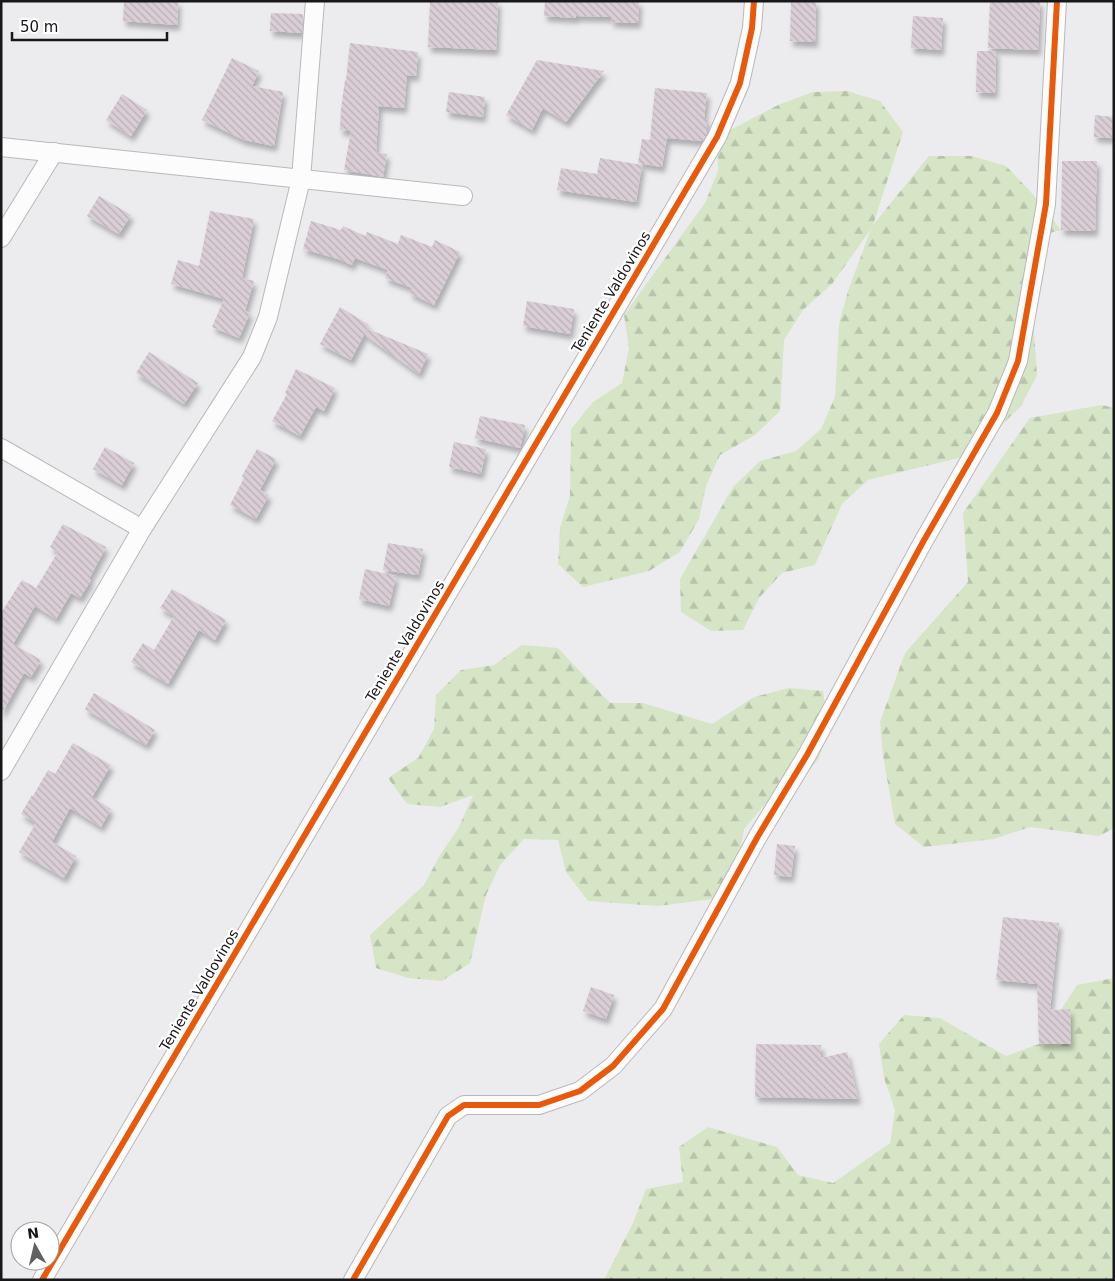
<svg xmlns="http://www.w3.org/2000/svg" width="1115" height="1281" font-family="'DejaVu Sans',sans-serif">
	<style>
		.forest { fill: url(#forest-firs) }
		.building { fill: url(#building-back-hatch); filter: url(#shadow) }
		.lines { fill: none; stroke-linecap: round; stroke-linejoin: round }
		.street-casing { stroke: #b9b9bb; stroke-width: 20 }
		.street { stroke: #fcfcfd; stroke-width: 18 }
		.cycleway-casing { stroke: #fff; stroke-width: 9 }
		.cycleway { stroke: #e8590c; stroke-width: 6 }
		.labels { text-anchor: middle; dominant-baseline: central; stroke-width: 4.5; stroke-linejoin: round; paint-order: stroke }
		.street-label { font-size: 14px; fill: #18181a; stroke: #fff }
	</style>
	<defs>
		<pattern id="forest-firs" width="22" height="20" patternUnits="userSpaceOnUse" patternTransform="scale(1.25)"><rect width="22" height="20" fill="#d6e5c6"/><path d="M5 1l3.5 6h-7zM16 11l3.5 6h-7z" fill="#b7c4aa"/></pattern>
		<pattern id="building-back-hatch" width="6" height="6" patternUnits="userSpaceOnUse" patternTransform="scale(1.25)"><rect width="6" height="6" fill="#d9cdd6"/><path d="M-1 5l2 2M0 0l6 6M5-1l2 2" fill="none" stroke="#baafb7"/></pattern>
		<filter id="shadow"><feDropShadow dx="3" dy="5.5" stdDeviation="2.5" flood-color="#0004"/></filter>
	</defs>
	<rect width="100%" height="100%" fill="#ececef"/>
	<g class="forest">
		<polygon points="847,91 880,101 903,132 873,225 929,156 972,156 1006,166 1030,191 1061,230 1046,234 1032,302 1037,375 1021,406 971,455 868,480 842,504 815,565 782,573 759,598 743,630 711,631 681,612 680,579 733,487 760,461 796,451 821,429 835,397 839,324 848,291 871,229 832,284 803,310 784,340 780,411 755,435 720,455 706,486 699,519 680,552 649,571 583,587 558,564 560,528 570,496 571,429 593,402 622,383 629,348 624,315 705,203 718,171 717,137 778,105 813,92"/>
		<polygon points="1102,405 1114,408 1114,828 1099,836 1030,827 994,839 924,847 895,824 883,755 880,722 905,653 968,582 963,513 1030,418"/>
		<polygon points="522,645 558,648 610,703 643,703 712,724 754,697 789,688 823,691 828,726 819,758 797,786 767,802 744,829 738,863 728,897 658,906 588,901 566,872 558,840 524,839 500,865 486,895 470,963 442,981 408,978 376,968 370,935 424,885 440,855 459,827 473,795 440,807 407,804 388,778 418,758 434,729 436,695 461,670 494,665"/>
		<polygon points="1114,978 1114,1280 604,1280 633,1223 646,1189 683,1182 679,1147 708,1127 777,1147 798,1175 833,1183 890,1143 895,1110 884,1078 879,1044 904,1015 940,1018 1006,1056 1039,1044 1077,985"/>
	</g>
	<g class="building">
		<polygon points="124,1 178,1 177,25 123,21"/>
		<polygon points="430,1 498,1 496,50 428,47"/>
		<polygon points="545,1 639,1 638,23 611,22 612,17 576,16 576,18 544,16"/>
		<polygon points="791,1 816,1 815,42 790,41"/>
		<polygon points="990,1 1040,1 1038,50 988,48"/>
		<polygon points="271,13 303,14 302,33 270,31"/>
		<polygon points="913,16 943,18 941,50 911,48"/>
		<polygon points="350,43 418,52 416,76 407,75 404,108 379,106 376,152 387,154 383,177 344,170 351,131 340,130 341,109 345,80 346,80"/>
		<polygon points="977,51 996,51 995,93 976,92"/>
		<polygon points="232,58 259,71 252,86 283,92 274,146 244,140 202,120"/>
		<polygon points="537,60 604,71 566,122 543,108 532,130 506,115"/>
		<polygon points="655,88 707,93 704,119 707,119 706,136 702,141 667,138 662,167 638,163 642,139 650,140"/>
		<polygon points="449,92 485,97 483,117 446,112"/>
		<polygon points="122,94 147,110 131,136 106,120"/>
		<polygon points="1095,115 1113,117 1112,138 1094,137"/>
		<polygon points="600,158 642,165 636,202 557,190 561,168 597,174"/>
		<polygon points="1062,161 1097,161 1095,231 1061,230"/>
		<polygon points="99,196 131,215 119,234 87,216"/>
		<polygon points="210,211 254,219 242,278 254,281 245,311 250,313 239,338 212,327 224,299 171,284 178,260 199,266"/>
		<polygon points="311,221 341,230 343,226 365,236 367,232 398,244 401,235 432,247 435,240 460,252 434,305 409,293 412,288 385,278 388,270 355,258 352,265 338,259 303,249"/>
		<polygon points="527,301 574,309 570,334 523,326"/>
		<polygon points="340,307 369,325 351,360 320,344"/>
		<polygon points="368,329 428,354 419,374 365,335"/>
		<polygon points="149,352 198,383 184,404 136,373"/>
		<polygon points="296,369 335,388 324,411 316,407 300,436 272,421 287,394 285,393"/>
		<polygon points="480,416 525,425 520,448 475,438"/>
		<polygon points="454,442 486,449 481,474 449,467"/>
		<polygon points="105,447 134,463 122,485 93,469"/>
		<polygon points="257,449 276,459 260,490 269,495 256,519 230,505 244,478 242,476"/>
		<polygon points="63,524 106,547 89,579 91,580 80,598 71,593 56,619 35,606 13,644 41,660 31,677 24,673 1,715 1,613 22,580 36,588 58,552 50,547"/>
		<polygon points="388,543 423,549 418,575 383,570"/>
		<polygon points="365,569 396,576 389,606 359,599"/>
		<polygon points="172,589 226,620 215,640 199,630 168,684 131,662 143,643 154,650 174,616 160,608"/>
		<polygon points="94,693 155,730 146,745 85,709"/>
		<polygon points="73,743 111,765 92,797 111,809 101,827 70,808 52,842 76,856 64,878 19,852 36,823 21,814 32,795 33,796 48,770 55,774"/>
		<polygon points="777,844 795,846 791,877 774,875"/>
		<polygon points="1003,917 1059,923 1050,1010 1070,1009 1071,1044 1039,1044 1037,984 996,980"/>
		<polygon points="591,987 614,995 606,1019 583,1011"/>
		<polygon points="756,1044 821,1045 821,1058 847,1052 858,1099 755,1097"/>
	</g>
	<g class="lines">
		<defs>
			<g id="street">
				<polyline points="1,147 463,196"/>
				<polyline points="1,238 54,152"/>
				<polyline points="1,448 142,529"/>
				<polyline points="1,771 142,529 252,357 268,317 301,179 315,1"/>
				<polyline points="42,1280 717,137 740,83 752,28 754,1"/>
				<polyline points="353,1280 448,1116 464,1105 539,1105 580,1091 613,1066 663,1009 758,836 807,755 923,542 997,413 1018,361 1046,204 1057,1"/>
			</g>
		</defs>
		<use href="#street" class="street-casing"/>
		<use href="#street" class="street"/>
		<defs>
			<g id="cycleway">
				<polyline points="42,1280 717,137 740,83 752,28 754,1"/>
				<polyline points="353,1280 448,1116 464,1105 539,1105 580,1091 613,1066 663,1009 758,836 807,755 923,542 997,413 1018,361 1046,204 1057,1"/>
			</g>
		</defs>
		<use href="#cycleway" class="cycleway-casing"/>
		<use href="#cycleway" class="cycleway"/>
	</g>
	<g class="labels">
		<g class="street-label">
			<text transform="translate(611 292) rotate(-59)">Teniente Valdovinos</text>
			<text transform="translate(405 641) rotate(-59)">Teniente Valdovinos</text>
			<text transform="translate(199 990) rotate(-59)">Teniente Valdovinos</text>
		</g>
	</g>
	<rect width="1115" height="1281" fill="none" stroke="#18181a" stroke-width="5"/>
	<g transform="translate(35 1246) rotate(352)"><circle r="24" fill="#ffffff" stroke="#a3a3a3"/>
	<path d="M0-4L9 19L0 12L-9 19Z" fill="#626265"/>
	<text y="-8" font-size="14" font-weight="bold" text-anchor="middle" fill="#18181a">N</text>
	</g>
	<path d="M12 32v8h155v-8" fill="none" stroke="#18181a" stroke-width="2.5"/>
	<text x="20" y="32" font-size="15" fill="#18181a" stroke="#ffffff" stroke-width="4" paint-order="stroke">50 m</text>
</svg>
